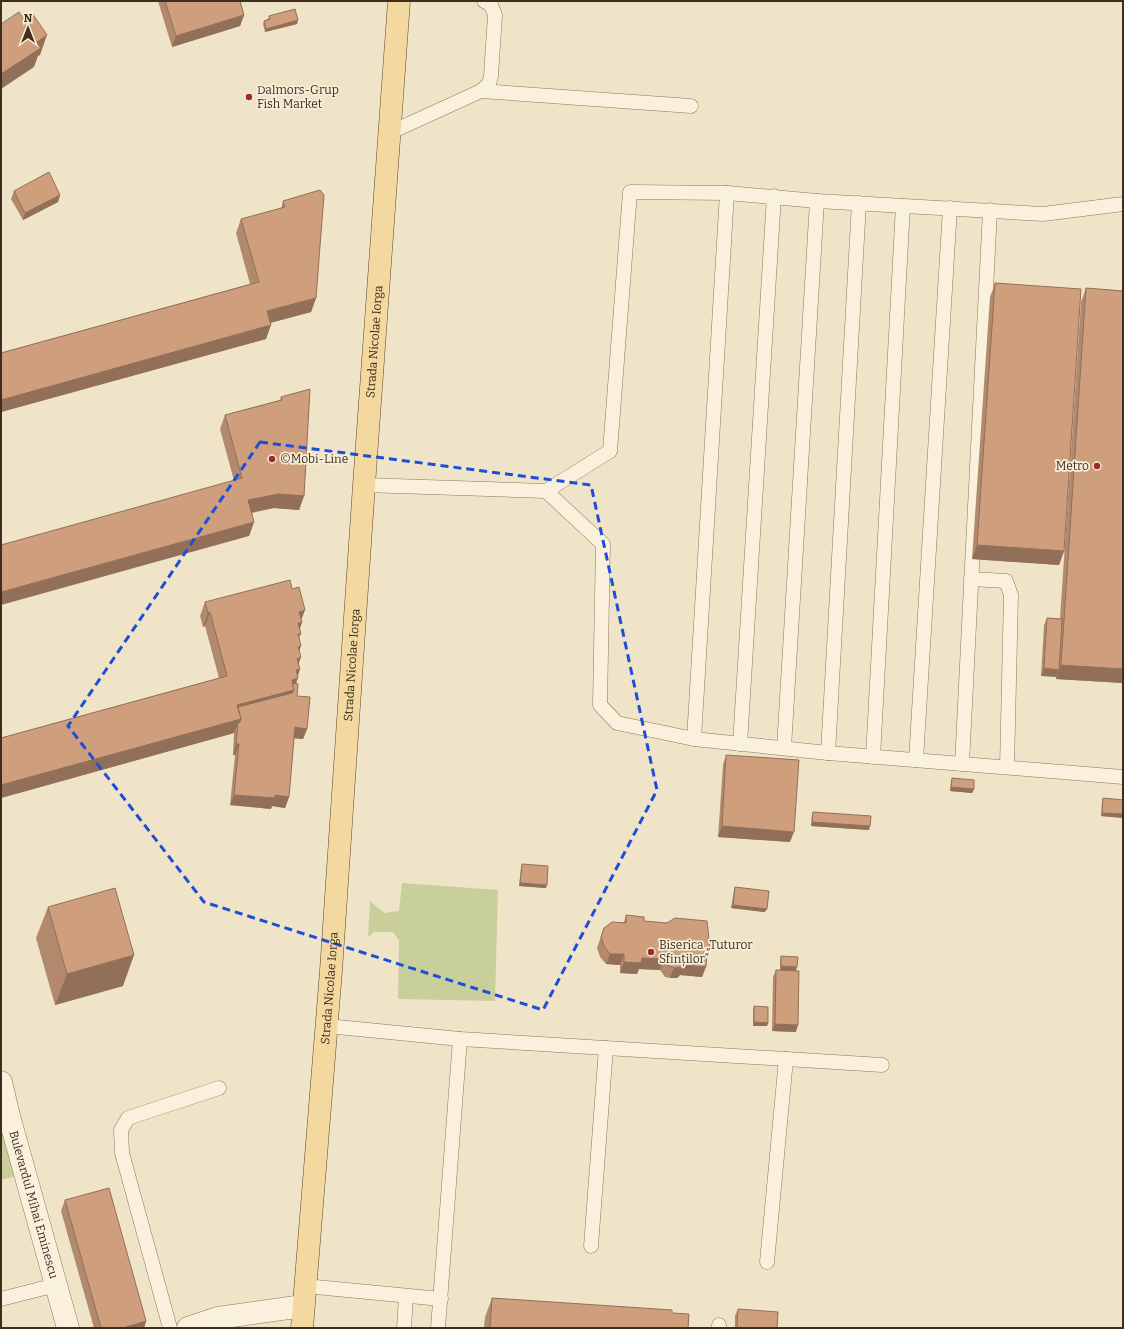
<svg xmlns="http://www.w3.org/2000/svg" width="1124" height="1329" font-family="Bitter,serif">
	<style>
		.green { fill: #c9cf9b }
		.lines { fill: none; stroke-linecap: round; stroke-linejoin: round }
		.service-casing { stroke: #8d765c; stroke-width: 15 }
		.minor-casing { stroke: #8d765c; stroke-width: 23 }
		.primary-casing { stroke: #5b4430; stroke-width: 23 }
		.service { stroke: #faf1dc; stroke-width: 14 }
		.minor { stroke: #faf1dc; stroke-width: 22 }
		.primary { stroke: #f3d9a0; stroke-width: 22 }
		.wall { fill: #b2896c }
		.shaded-wall { fill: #916f58 }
		.building { fill: #cf9f7d; stroke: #916f58 }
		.marked { fill: none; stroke: #1d4ed8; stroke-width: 3; stroke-dasharray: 8 5; stroke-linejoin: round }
		.poi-dot { fill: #9e2a2b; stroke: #f7eed8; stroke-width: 1.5 }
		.labels { text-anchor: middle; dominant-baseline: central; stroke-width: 3.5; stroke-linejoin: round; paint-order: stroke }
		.poi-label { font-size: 12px; fill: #3d2e20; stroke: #f7eed8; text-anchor: start }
		.street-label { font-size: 12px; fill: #3d2e20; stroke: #f7eed8 }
	</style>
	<rect width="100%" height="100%" fill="#f0e4c8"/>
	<g class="green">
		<polygon points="402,883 498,890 495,1001 398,999 399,940 393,932 374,932 368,937 370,901 384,913 399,911"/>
		<polygon points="1,1114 20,1175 1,1180"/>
	</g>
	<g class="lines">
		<defs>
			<g id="service">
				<polyline points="481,91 691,106"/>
				<polyline points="389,133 481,91 489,84 491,76 495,15 491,5 484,1"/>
				<polyline points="364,485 546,491 610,451 630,192 727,193 817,201 1043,214 1123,204"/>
				<polyline points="546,491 603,544 600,705 617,723 694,739 828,753 1123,777"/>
				<polyline points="971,579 1006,581 1011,595 1007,767"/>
				<polyline points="694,739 727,193"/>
				<polyline points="740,744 774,196"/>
				<polyline points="784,748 817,201"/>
				<polyline points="828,753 859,203"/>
				<polyline points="873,757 903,206"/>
				<polyline points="916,760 950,208"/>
				<polyline points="962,764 990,210"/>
				<polyline points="327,1026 460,1039 882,1065"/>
				<polyline points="591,1246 606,1048"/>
				<polyline points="767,1262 786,1059"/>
				<polyline points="305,1286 441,1299"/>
				<polyline points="1,1299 56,1285"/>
				<polyline points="170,1328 122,1153 121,1130 128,1118 219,1088"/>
				<polyline points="404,1328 406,1296"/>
				<polyline points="438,1328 460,1039"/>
				<polyline points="719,1328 719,1325"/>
			</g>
			<g id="minor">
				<path id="s1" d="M1,1082L9,1116L68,1328"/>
				<polyline points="188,1328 218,1318 303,1306"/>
			</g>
			<g id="primary">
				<path id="s2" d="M302,1328L331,971L364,485L399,1"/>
			</g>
		</defs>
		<use href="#service" class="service-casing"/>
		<use href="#minor" class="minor-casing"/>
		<use href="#primary" class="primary-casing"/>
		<use href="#service" class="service"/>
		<use href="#minor" class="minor"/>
		<use href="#primary" class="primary"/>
	</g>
	<g class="wall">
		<polygon points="158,1 240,1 244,15 240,26 172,47"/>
		<polygon points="269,16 297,24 265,32 263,24 264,21 268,19"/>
		<polygon points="14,191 60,195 58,202 23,220 11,199"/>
		<polygon points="283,201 316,298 311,312 270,323 266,339 1,412 1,353 250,284 236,233 241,219 281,209"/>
		<polygon points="995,283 1064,551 1059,565 972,559 990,297"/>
		<polygon points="1086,288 1123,291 1123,683 1056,679 1056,676 1041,676 1044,625 1047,618 1060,619 1081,302"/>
		<polygon points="281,397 304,496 299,510 274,508 252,513 254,522 249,536 220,429 225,415 280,400"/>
		<polygon points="205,602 301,620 302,622 300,629 301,634 299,638 299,652 301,657 299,663 296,684 297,696 307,729 303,739 294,738 289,797 285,808 272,806 271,809 230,805 235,755 233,755 234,733 1,798 1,738 219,678 205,626 203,627 200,616"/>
		<polygon points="726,755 790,842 718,837 723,765"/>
		<polygon points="952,778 974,789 972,793 950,791 951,782"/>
		<polygon points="1103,798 1123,800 1123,818 1101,816 1102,802"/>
		<polygon points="813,812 869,830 811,826 812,815"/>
		<polygon points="522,864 546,888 519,886 521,868"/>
		<polygon points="735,887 765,912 731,908 734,890"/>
		<polygon points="48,907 123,986 55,1005 36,938"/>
		<polygon points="626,915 644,921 710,948 706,958 702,977 680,975 677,978 670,978 665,977 660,970 639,969 637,974 620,973 620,965 606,964 600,957 597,948 604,928 624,922"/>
		<polygon points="781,956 796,970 796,1032 772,1031 773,977 776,970 792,970 780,970 780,960"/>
		<polygon points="754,1006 768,1023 767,1026 753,1026 753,1010"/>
		<polygon points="65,1200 146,1321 144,1328 94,1328 61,1211"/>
		<polygon points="492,1298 672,1313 688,1328 484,1328 485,1317"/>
		<polygon points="738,1309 777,1328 735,1328 735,1316"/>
	</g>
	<g class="shaded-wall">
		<polygon points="244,15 240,26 172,47 176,36"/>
		<polygon points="298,20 297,24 265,32 266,29"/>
		<polygon points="47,35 40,55 38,56 34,67 1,89 1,74 37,42"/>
		<polygon points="60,195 58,202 23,220 25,213"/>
		<polygon points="316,298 311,312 262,325 267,311"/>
		<polygon points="271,325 266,339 1,412 1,400"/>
		<polygon points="279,494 304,496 299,510 274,508 243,514 248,500"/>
		<polygon points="254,522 249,536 1,605 1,592"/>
		<polygon points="977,545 1064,551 1059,565 972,559"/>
		<polygon points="305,610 300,623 302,622 297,636 299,612"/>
		<polygon points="210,612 205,626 203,627 208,613"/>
		<polygon points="301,646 296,660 298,647"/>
		<polygon points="301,657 296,670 300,669 297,679 298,678 289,703 239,717 237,705 297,659"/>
		<polygon points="1061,665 1123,669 1123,683 1056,679"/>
		<polygon points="1044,668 1059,670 1056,677 1041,676"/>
		<polygon points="241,719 238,728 238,723 234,733 1,798 1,785"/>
		<polygon points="295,727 307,729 303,739 291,738"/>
		<polygon points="236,744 239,744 235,755 233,755"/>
		<polygon points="951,787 974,789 972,793 950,791"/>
		<polygon points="234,795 275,795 289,797 285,808 272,806 271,809 230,805"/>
		<polygon points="1102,813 1123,814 1123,818 1101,816"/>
		<polygon points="812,822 870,826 869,830 811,826"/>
		<polygon points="722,826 794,832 790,842 718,837"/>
		<polygon points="520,883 547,885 546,888 519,886"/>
		<polygon points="733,905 767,909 765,912 731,908"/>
		<polygon points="610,954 624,954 620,965 606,964"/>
		<polygon points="134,955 123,986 55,1005 67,974"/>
		<polygon points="642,958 664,959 660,970 639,969 637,974 620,973 624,962"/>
		<polygon points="684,965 706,967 702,977 680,975 677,978 670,978 674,968"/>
		<polygon points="781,966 797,967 796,971 780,970"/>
		<polygon points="754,1022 768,1023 767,1026 753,1026"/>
		<polygon points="775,1024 798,1025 796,1032 772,1031"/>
		<polygon points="146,1321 144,1328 123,1328"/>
	</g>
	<g class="building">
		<polygon points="165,1 240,1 244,15 176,36"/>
		<polygon points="295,9 298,20 266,29 264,21 270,19 269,16"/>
		<polygon points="19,12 23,18 32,13 47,35 37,42 41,48 1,74 1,24"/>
		<polygon points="49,172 60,195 25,213 14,191"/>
		<polygon points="320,190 324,195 316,298 267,311 271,325 1,400 1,353 259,282 241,219 285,207 283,201"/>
		<polygon points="995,283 1081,289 1064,551 977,545"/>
		<polygon points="1086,288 1123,291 1123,669 1061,665"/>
		<polygon points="310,389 304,496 279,494 248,500 254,522 1,592 1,545 242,478 225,415 282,400 281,397"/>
		<polygon points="290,580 292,589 299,587 305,610 299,612 302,622 298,623 301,634 298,634 301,646 298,647 301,657 297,659 300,669 296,670 298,678 292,680 294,690 237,705 241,719 1,785 1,738 227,676 210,612 208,613 205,602"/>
		<polygon points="1047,618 1062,619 1059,670 1044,668"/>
		<polygon points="292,683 298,684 297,696 310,697 307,729 295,727 289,797 275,795 275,798 234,795 239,744 236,744 238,723 240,722 241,719 238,707 292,693 294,690"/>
		<polygon points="726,755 799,760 794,832 722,826"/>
		<polygon points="952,778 974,780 974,789 951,787"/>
		<polygon points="1103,798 1123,800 1123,814 1102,813"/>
		<polygon points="813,812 871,816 870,826 812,822"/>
		<polygon points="522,864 548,866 547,885 520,883"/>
		<polygon points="735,887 769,891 767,909 733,905"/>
		<polygon points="115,888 134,955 67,974 48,907"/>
		<polygon points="626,915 644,917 644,921 667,923 675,918 707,921 710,948 707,954 706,967 684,965 681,967 674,968 669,966 664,959 642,958 641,963 624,962 624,954 610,954 604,946 601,937 604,928 612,922 626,923"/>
		<polygon points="781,956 798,957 797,967 781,966"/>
		<polygon points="776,970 799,971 798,1025 775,1024"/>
		<polygon points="754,1006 768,1007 768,1023 754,1022"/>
		<polygon points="109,1188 146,1321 123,1328 101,1328 65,1200"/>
		<polygon points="492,1298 672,1310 672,1313 689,1314 688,1328 490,1328"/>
		<polygon points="738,1309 778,1312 777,1328 737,1328"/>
	</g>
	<path class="marked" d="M260,442L591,485L657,790L543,1010L204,902L68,726Z"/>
	<g class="poi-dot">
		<circle cx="249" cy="97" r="4"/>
		<circle cx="272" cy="459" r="4"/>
		<circle cx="1097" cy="466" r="4"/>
		<circle cx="651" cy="952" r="4"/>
	</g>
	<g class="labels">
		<g class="poi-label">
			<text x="257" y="90">Dalmors-Grup<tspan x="257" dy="14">Fish Market</tspan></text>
			<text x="280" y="459">©Mobi-Line</text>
			<text x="1089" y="466" text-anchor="end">Metro</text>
			<text x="659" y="945">Biserica „Tuturor<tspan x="659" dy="14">Sfinților”</tspan></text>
		</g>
		<g class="street-label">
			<text stroke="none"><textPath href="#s2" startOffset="989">Strada Nicolae Iorga</textPath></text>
			<text stroke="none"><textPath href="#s2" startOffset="665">Strada Nicolae Iorga</textPath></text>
			<text stroke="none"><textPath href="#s2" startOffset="341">Strada Nicolae Iorga</textPath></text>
			<text stroke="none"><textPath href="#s1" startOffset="127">Bulevardul Mihai Eminescu</textPath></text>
		</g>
	</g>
	<rect width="1124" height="1329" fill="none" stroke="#3d2e20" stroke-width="4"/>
	<g transform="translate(28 28)" stroke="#f7eed8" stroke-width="3" paint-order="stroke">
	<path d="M0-3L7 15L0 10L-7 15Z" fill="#3d2e20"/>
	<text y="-6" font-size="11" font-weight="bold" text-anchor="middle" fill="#3d2e20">N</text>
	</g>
</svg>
